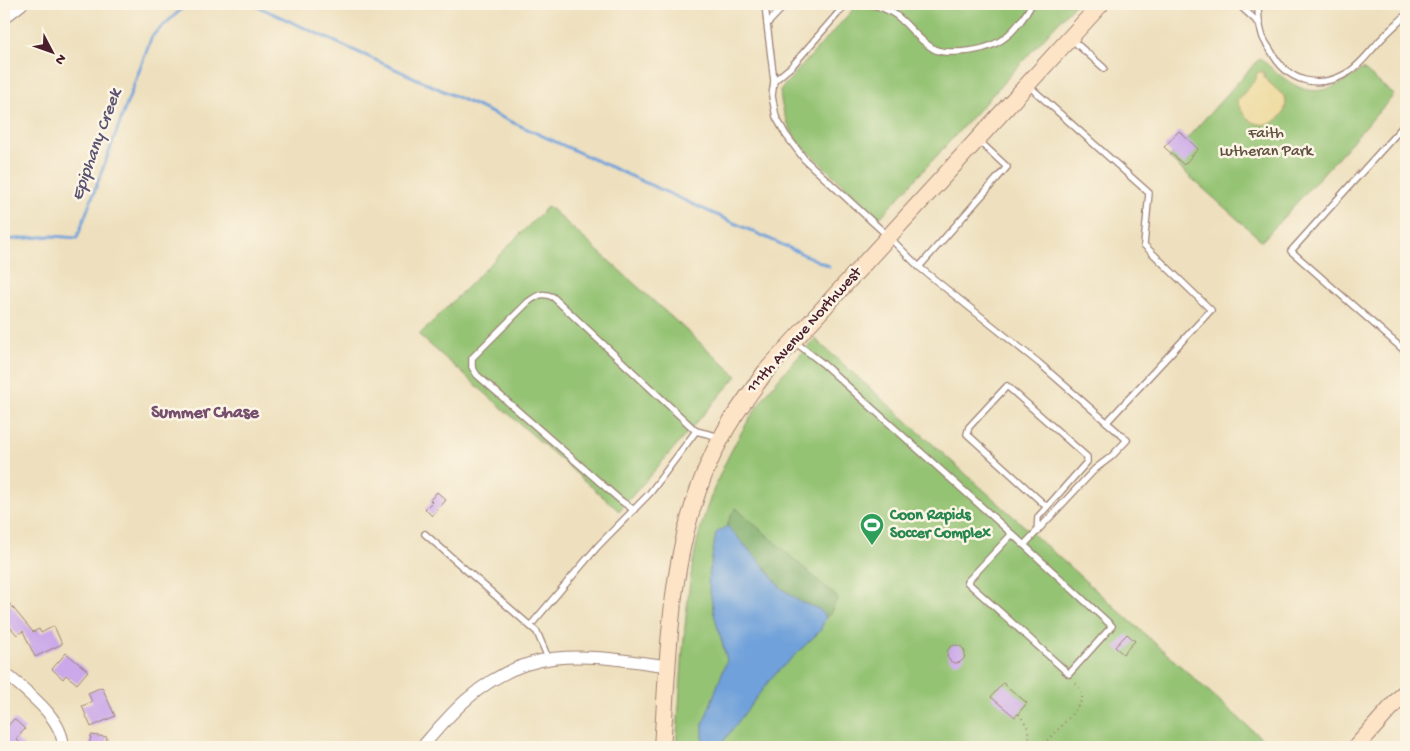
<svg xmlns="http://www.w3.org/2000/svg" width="1410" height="751" font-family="'Gochi Hand',sans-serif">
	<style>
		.green { fill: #94c373; stroke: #6f714f }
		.forest { fill: #77a965; stroke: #606448 }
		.sand { fill: #eeda9e; stroke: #9c7c64 }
		.water { fill: #6fa1da; stroke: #5c6082 }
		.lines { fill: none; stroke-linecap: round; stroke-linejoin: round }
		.stream { stroke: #6fa1da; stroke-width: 3 }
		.building { fill: #cba8e9 }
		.lane-casing { stroke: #9c8074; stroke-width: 8 }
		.street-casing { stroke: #9c8074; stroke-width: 13 }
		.secondary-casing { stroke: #9c8074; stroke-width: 18 }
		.path { stroke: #9c8074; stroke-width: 2; stroke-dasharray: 1 4; stroke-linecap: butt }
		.lane { stroke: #fff; stroke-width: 5.5 }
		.street { stroke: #fff; stroke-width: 11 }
		.secondary { stroke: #fee4c6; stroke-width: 16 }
		.labels { text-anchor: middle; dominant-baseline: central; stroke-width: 5; stroke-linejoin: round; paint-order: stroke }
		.park-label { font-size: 16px; fill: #605041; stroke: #fcf5e5 }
		.street-label { font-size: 16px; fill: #4a1f2b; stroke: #fcf5e5 }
		.leisure-label { font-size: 16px; font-weight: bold; fill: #27864d; stroke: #fcf5e5; text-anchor: start }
		.water-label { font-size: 18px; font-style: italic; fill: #595371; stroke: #fcf5e5 }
		.neighbourhood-label { font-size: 18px; font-weight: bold; fill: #774f6e; stroke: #fcf5e5 }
	</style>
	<rect width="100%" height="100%" fill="#fcf5e5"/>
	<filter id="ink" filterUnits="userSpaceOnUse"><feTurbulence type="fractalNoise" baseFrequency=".02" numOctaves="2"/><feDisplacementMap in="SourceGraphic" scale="10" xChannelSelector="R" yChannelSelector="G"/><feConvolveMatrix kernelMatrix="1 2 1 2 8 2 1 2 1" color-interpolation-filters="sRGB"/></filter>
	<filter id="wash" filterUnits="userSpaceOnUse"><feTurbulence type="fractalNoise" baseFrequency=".0096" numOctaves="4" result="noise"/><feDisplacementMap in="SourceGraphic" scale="20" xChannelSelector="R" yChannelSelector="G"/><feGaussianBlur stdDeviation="1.12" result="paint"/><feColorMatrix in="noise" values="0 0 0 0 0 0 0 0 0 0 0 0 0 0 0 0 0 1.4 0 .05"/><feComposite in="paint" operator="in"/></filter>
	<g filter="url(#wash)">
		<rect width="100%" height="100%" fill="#eee0be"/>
		<g class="green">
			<path d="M858,4H1075L879,219L797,141C787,124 781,110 780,90Z"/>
			<path d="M1260,58C1301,95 1316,103 1363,69L1394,95L1262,241L1169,158Z"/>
			<polygon points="548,206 737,376 619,511 419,335"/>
			<path d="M815,339L1271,747H676C681,686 683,623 693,562C703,504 730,444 765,396C779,376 798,358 815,339Z"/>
		</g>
		<polygon class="forest" points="736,508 838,598 829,615 826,617 819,609 800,602 780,587 763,565 727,526 731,515"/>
		<path class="sand" d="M1257,72H1264V78L1285,97C1292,123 1251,141 1237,101L1256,79Z"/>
		<polygon class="water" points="727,526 763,565 780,587 800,602 819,609 826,617 820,631 772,677 719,747 703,747 703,724 727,660 714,614 708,581 716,533"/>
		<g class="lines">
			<g class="stream">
				<polyline points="252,4 829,266"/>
				<polyline points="4,240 53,236 77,238 152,36 187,4"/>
			</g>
		</g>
		<g id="blocks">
			<g class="building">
				<polygon points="1179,131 1198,149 1184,165 1164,147"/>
				<polygon points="437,492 446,500 432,516 425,509 432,502 430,500"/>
				<polygon points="9,603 33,632 39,629 41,633 54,626 62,644 35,657 23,631 17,635 4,620 4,608"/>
				<polygon points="1127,634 1135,641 1123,654 1115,647"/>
				<circle cx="956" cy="654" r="9"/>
				<polygon points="66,653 88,671 77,684 66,675 63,679 52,669"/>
				<polygon points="1003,683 1027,703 1015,717 991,697"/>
				<polygon points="102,687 115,716 91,727 82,706 92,702 88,693"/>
				<polygon points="14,719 25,729 16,739 25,747 4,747 4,730"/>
				<polygon points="91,735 107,737 106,747 89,747"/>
			</g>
		</g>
	</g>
	<g filter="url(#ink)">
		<use href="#blocks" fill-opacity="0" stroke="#9c8074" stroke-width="1"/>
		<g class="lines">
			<defs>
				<g id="lane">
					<polyline points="765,4 767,24"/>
					<polyline points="846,4 792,66 774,81 772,96 776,117 786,135 805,160 889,237 919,267 1039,363 1127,440 1112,456 1095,469 1024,545"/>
					<path d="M870,4C906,12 908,34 934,49C941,53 949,52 956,52C995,51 1013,37 1032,4"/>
					<polyline points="1238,4 1260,24"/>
					<path d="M1258,4C1258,13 1259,25 1262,34C1263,40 1268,46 1271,51C1288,83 1319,90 1349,72C1360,65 1367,55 1376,45C1385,34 1396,25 1406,15"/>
					<polyline points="1070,38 1104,68"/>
					<polyline points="774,81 767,24 786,4"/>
					<polyline points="1029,86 1149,193 1144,245 1211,310 1107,422"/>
					<polyline points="1406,123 1291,251 1406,352"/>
					<polyline points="919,267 1007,167 978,140"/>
					<polyline points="795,342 822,363 1012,534"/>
					<path d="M634,510L620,500L477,375L472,367V358L528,302C538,295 542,292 553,297L696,431"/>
					<polyline points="1037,532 1038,517 1087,462 1087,457 1007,386 969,427 967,434 1047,507"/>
					<polyline points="425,534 537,632 548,658"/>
					<polygon points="1012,534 1112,626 1069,674 967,582"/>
					<polyline points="530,626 598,546 650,493 696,431 720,437"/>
					<polyline points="1403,747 1406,744"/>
				</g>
				<g id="street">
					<polyline points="4,18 22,4"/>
					<path d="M4,672C24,690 64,718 63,747"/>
					<path d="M422,747C436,731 450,714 466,700C531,642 590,656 668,666"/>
				</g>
				<g id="secondary">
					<path d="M662,747C670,638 669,529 725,431C737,410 752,391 766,371L1101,4"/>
					<polyline points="1356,747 1406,691"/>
				</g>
			</defs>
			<use href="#lane" class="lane-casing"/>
			<use href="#street" class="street-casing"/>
			<use href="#secondary" class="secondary-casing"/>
			<g class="path">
				<polyline points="1019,714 1027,726 1031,745 1033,747"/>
				<path d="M1040,747C1049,739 1080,709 1082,698C1083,692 1077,686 1074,680"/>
			</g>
			<use href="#lane" class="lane"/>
			<use href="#street" class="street"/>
			<use href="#secondary" class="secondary"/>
		</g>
	</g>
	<defs>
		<symbol id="stadium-pin" viewBox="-11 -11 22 30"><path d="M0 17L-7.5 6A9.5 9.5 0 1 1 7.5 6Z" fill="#2e9e5b" stroke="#fcf5e5"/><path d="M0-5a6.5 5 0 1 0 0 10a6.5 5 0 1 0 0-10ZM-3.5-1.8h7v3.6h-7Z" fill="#fff"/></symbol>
	</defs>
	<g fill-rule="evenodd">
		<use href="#stadium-pin" x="858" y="511" width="28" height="38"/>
	</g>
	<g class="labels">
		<g class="park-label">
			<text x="1266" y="134">Faith<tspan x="1266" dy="18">Lutheran Park</tspan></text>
		</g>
		<g class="street-label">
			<text transform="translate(805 331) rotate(-48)">111th Avenue Northwest</text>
		</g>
		<g class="leisure-label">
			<text x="890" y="516">Coon Rapids<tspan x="890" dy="18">Soccer Complex</tspan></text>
		</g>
		<g class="water-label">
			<text transform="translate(97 145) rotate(-70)">Epiphany Creek</text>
		</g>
		<g class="neighbourhood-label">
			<text x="205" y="413">Summer Chase</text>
		</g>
	</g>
	<rect width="1410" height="751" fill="none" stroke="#fcf5e5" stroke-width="20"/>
	<g transform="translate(52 52) rotate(131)" stroke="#fcf5e5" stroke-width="4" paint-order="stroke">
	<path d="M0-4L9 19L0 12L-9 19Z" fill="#4a1f2b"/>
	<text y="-8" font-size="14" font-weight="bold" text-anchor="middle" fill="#4a1f2b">N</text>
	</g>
</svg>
